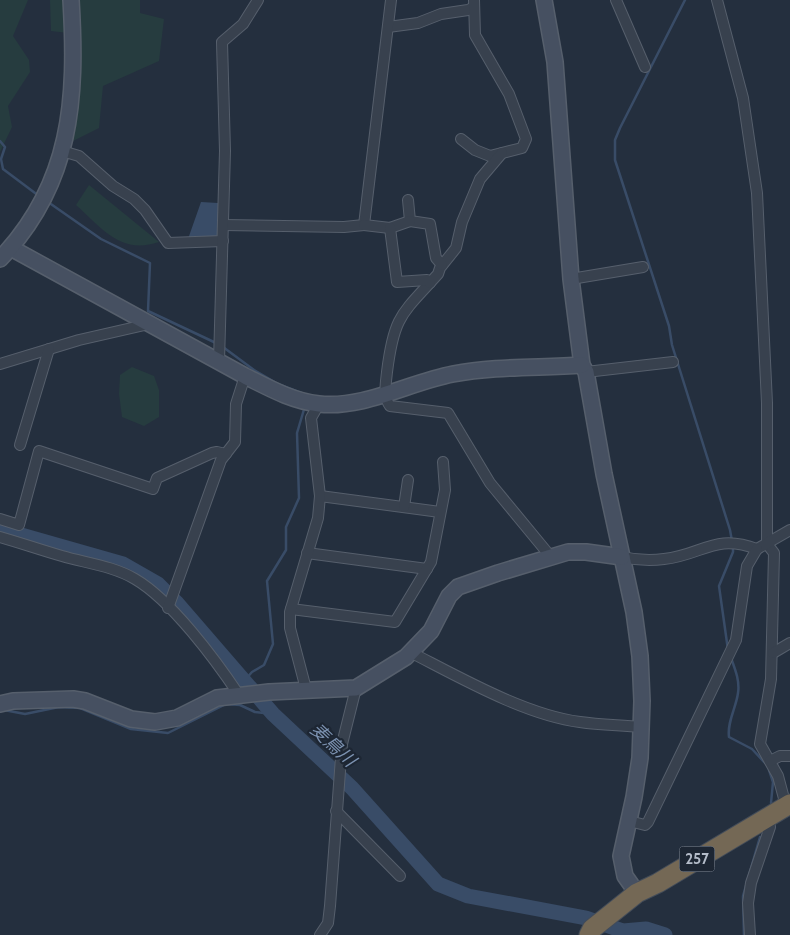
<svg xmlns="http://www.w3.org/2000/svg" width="790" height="935" font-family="Cabin,'Noto Sans JP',sans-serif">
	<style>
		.green { fill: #263c3f }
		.water { fill: #394c67 }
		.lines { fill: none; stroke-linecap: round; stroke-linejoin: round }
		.stream { stroke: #394c67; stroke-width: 2.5 }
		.river { stroke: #394c67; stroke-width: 15 }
		.street-casing { stroke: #565f6c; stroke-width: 12 }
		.secondary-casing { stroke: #565f6c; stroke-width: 18 }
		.highway-casing { stroke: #434c59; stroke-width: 21 }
		.street { stroke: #38414e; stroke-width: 10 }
		.secondary { stroke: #465061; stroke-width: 15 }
		.highway { stroke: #746855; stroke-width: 19 }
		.labels { text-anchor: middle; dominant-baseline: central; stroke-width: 4.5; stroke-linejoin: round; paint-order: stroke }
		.shield { fill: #1d2633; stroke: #878f9c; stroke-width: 1 }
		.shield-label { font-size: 15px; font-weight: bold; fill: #b4bcc9 }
		.water-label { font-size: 18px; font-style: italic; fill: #7c92b1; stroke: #1d2633 }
	</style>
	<rect width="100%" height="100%" fill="#242f3e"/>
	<g class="green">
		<polygon points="0,0 28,0 13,36 29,60 30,72 8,106 12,127 0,152"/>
		<polygon points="50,0 140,0 140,13 164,19 159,61 103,86 99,128 73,141 77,34 51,31"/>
		<path d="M89,185L159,242C120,255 102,228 76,205Z"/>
		<polygon points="132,367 154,376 159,390 159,417 144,426 122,417 119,394 120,375"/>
	</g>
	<polygon class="water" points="201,202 218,203 220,205 219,233 214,238 188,239"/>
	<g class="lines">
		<g class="stream">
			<polyline points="685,0 620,128 615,140 615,160 669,326 672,345 730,530 732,541"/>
			<polyline points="0,141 5,147 1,159 3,169 39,196"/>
			<polyline points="48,202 101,239 150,263 148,311 216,343"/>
			<polyline points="223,347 254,370 278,384 304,394"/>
			<polyline points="728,650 719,586 733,552 733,547"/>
			<path d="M731,658C735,669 740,681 738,693C736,708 727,722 729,737L752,749L765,763"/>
			<polyline points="244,681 252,672 264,665 273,644 267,581 286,550 286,527 299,498 297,433 305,406"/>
			<polyline points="4,710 25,714 59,707 80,708 131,729 168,733 226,704 240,705 255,712 273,714"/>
			<polyline points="769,770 773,782 771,803"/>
			<polyline points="744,935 743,896 760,837"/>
		</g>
		<polyline class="river" points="0,529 123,564 158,584 176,602 273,714 352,788 438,884 468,896 586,918 623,931 646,929 665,935"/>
		<defs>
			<g id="street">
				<polyline points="616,0 645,67"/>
				<polyline points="717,0 743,98 757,193 767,403 767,544 774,553 771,679 760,744 778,776 786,806"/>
				<polyline points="388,27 418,23 441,14 468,10 474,7"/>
				<polyline points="461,139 475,150 490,156 522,148 526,139 509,94 475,35 474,0"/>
				<polyline points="62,151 79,156 113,186 134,199 145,210 168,243 223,241"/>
				<path d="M502,153L480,179L462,222L456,248L440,268L438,274C402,314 394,315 387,372C386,382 383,397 390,406L448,413L490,483L551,557"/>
				<polyline points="408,200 410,221 430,224 436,258 442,265"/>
				<polyline points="223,225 344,227 364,225 391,0"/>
				<polyline points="364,225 390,228 410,221"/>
				<polyline points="390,228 397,282 427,280 430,283"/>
				<polyline points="571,279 643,267"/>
				<polyline points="219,361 225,151 222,42 243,24 258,0"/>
				<polyline points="0,364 79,340 149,324"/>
				<polyline points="586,372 673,362"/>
				<polyline points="20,445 49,349"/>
				<polyline points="320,496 440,512"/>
				<polyline points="404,507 408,480"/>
				<polyline points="0,519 19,525 39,451 153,489 157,478 212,453 217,452 226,454"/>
				<path d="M0,537C21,543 41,550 62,556C86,563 113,566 135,579C171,600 215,659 239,695"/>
				<polyline points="307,553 427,569"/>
				<path d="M622,557C636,560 650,561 664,559C703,555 714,533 757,549L790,530"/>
				<polyline points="168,608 221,460 235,442 236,404 245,376"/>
				<polyline points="291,609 395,622 431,562 445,490 443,462"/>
				<path d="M410,652C459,677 525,715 580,722C600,725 621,725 641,727"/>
				<polyline points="773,653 790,643"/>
				<polyline points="306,689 290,628 290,612 318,518 320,496 311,418 319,404"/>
				<polyline points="770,761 780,756 790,756"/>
				<polyline points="336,811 400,876"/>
				<polyline points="629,821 645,825 648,822 736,640 747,566 757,549"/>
				<polyline points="320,935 328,923 330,906 342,744 356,688"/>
				<polyline points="750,935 748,903 751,883 770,827 768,817"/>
			</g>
			<g id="secondary">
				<polyline points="544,0 555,62 571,279 582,365 586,372 604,474 634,612 640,656 642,701 640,758 634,797 621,856 625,876 637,893"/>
				<path d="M11,248L245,376C269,388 292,401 319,404C364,409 410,382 453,374C495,366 539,368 582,365"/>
				<path d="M0,259C72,184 77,99 71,0"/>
				<polyline points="0,704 13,701 73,699 85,701 131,719 155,722 177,718 217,698 269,692 356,688 406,657 431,631 449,596 458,587 498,573 568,552 586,552 622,557"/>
			</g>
			<polyline id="highway" points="589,935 592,929 637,893 658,883 790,804"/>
		</defs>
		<use href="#street" class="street-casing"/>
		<use href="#secondary" class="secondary-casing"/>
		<use href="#highway" class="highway-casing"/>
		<use href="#street" class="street"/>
		<use href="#secondary" class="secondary"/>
		<use href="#highway" class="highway"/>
	</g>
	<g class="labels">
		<rect class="shield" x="679.5" y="846.5" width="35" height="25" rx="4"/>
		<g class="shield-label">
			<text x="697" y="859">257</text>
		</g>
		<g class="water-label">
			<text transform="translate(333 745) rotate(43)">麦鳥川</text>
		</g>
	</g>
</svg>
